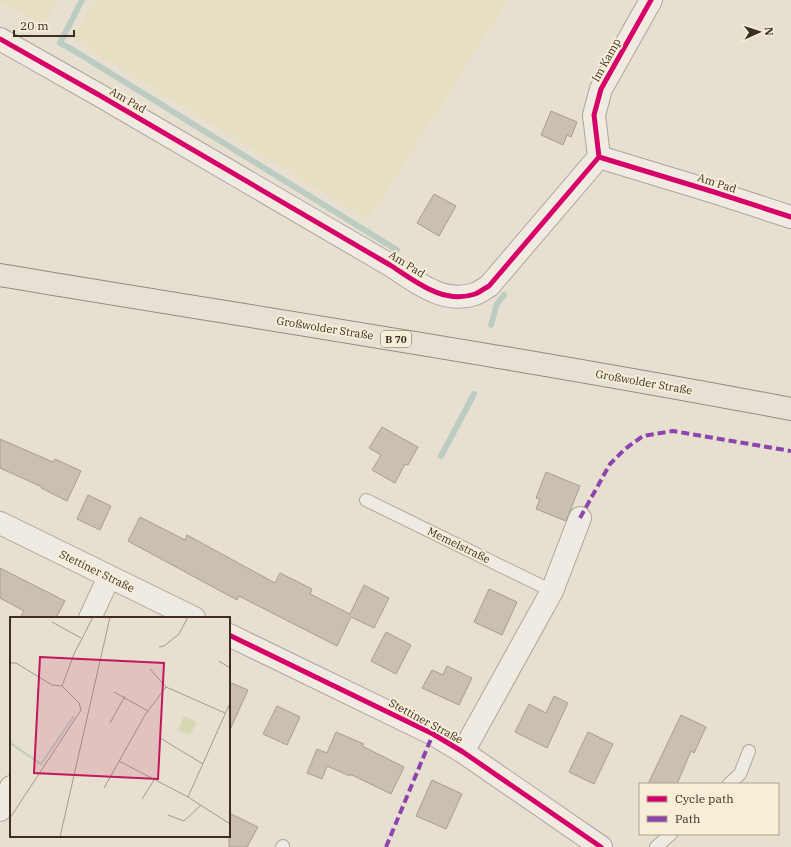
<svg xmlns="http://www.w3.org/2000/svg" width="791" height="847" font-family="'IBM Plex Serif',serif">
<style>
.farmland{fill:#e6dfc2}
.lines{fill:none;stroke-linecap:round;stroke-linejoin:round}
.stream{stroke:#bcccc2;stroke-width:6}
.building{fill:#cbbfb2;stroke:#a89c90}
.service-casing{stroke:#ada599;stroke-width:14}
.minor-casing{stroke:#ada599;stroke-width:24}
.primary-casing{stroke:#928b80;stroke-width:24}
.service{stroke:#efebe3;stroke-width:12}
.minor{stroke:#efebe3;stroke-width:22}
.primary{stroke:#e6e1d4;stroke-width:22}
.quiet{stroke:#8e44ad;stroke-width:4;stroke-dasharray:8 4;stroke-linecap:butt}
.cycleway-casing{stroke:#f7eed8;stroke-width:8}
.cycleway{stroke:#d6006c;stroke-width:5}
.labels{text-anchor:middle;stroke-width:4;stroke-linejoin:round;paint-order:stroke}
.shield{fill:#f7eed8;stroke:#756857;stroke-width:1}
.shield-label{font-size:10px;font-weight:bold;fill:#3d2e20}
.street-label{font-size:11px;fill:#3d2e20;stroke:#f7eed8}
.inset-river{fill:none;stroke:#bcccc2;stroke-width:2}
.inset-road{fill:none;stroke:#a3998a;stroke-width:1}
.view{fill:#c2185b;fill-opacity:0.15;stroke:#c2185b;stroke-width:2}
.inset-edge{fill:none;stroke:#3d2e20;stroke-width:2}
</style>
<rect width="100%" height="100%" fill="#e7e0d1"/>
<path class="farmland" d="M0,0h59l-16,24 -43,-22z
M96,0h412l-140,220 -296,-182z"/>
<g class="lines">
<path class="stream" d="M82,0l-22,43 13,7 324,200
M491,325l6,-21 7,-9
M441,456l33,-62"/>
</g>
<path class="building" d="M551,111l26,11 -6,15 -4,-2 -4,10 -22,-10z
M434,194l22,12 -17,30 -22,-13z
M382,427l36,20 -10,18 -3,-1 -10,19 -23,-13 9,-15 -12,-7z
M0,439l53,23 2,-3 26,12 -14,30 -26,-13 1,-1 -42,-19z
M546,472l34,14 -14,35 -30,-12 4,-10 -4,-1z
M88,495l23,11 -11,24 -23,-11z
M140,517l45,23 2,-5 88,48 5,-10 32,16 -2,5 40,20 14,-29 25,13 -15,30 -23,-11 -14,29 -98,-50 -2,4 -109,-59z
M0,568l65,33 -9,17h-36l4,-7 -24,-13z
M489,589l28,13 -15,33 -28,-13z
M386,632l25,13 -15,29 -25,-13z
M447,666l25,12 -13,27 -37,-17 10,-18 11,5z
M229,682l19,8 -19,42z
M554,696l14,7 -21,45 -32,-16 14,-28 17,9z
M277,706l23,11 -13,28 -24,-11z
M681,715l25,12 -12,26 -3,-2 -14,33h-29z
M336,732l28,12 -2,2 42,21 -13,27 -41,-20v2l-23,-10 -5,13 -15,-6 10,-24 10,4z
M588,732l25,12 -19,40 -25,-12z
M432,780l30,14 -16,35 -30,-13z
M229,813l29,14 -11,20h-18z"/>
<g class="lines">
<defs>
<path id="service" d="M366,500l186,91
M729,784l11,-10 9,-23
M282,847l1,-1
M656,847l15,-13"/>
<path id="minor" d="M0,39l99,56 291,170c25,16 53,40 85,29 5,-2 10,-6 14,-8l110,-129
M599,157l115,35 77,25
M599,157l-5,-42 7,-26 50,-89
M0,523l194,95
M90,618l19,-41
M229,635l204,99 30,18 138,95
M463,752l89,-161 28,-73
M0,810l11,-23"/>
<path id="primary" d="M0,275c264,44 528,84 791,134"/>
</defs>
<use href="#service" class="service-casing"/>
<use href="#minor" class="minor-casing"/>
<use href="#primary" class="primary-casing"/>
<use href="#service" class="service"/>
<use href="#minor" class="minor"/>
<use href="#primary" class="primary"/>
<path class="quiet" d="M580,518l30,-54 15,-15 18,-13 30,-5 118,20
M386,847l47,-113"/>
<defs>
<path id="cycleway" d="M0,39l99,56 291,170c25,16 53,40 85,29 5,-2 10,-6 14,-8l110,-129
M599,157l115,35 77,25
M599,157l-5,-42 7,-26 50,-89
M229,635l204,99 30,18 138,95"/>
</defs>
<use href="#cycleway" class="cycleway-casing"/>
<use href="#cycleway" class="cycleway"/>
</g>
<g class="labels">
<rect class="shield" x="381" y="331" width="30" height="16" rx="3"/>
<g class="shield-label">
<text x="396" y="343">B 70</text>
</g>
<g class="street-label">
<text transform="translate(606 60) rotate(-61)" y="4">Im Kamp</text>
<text transform="translate(128 100) rotate(30)" y="4">Am Pad</text>
<text transform="translate(717 183) rotate(18)" y="4">Am Pad</text>
<text transform="translate(407 264) rotate(32)" y="4">Am Pad</text>
<text transform="translate(325 328) rotate(9)" y="4">Großwolder Straße</text>
<text transform="translate(644 382) rotate(10)" y="4">Großwolder Straße</text>
<text transform="translate(459 545) rotate(26)" y="4">Memelstraße</text>
<text transform="translate(97 571) rotate(26)" y="4">Stettiner Straße</text>
<text transform="translate(426 721) rotate(28)" y="4">Stettiner Straße</text>
</g>
</g>
<g transform="translate(10 617)">
<rect width="220" height="220" fill="#e7e0d1"/>
<path d="M174,99l13,6 -7,13 -12,-5z" fill="#d6d7b3"/>
<path class="inset-river" d="M0,126l31,21 33,-48"/>
<path class="inset-road" d="M42,5l29,16M149,30l5,-1 15,-12 9,-17M209,44l11,7M0,46h6l36,22 10,1M140,52l16,18 59,26M52,69l12,-32 19,-37M104,75l34,19M100,106l15,-27M150,121l43,26M109,144l69,36 42,27M94,171l41,-73 21,-28M178,180l42,-94M132,182l12,-19M158,198l16,6 17,-16M0,201l71,-108 -2,-7 -17,-17M50,220l50,-220"/>
<path class="view" d="M30,40l124,6 -6,116 -124,-6z"/>
<rect width="220" height="220" class="inset-edge"/>
</g>
<rect x="639" y="783" width="140" height="52" fill="#f7eed8" stroke="#ada18e"/>
<rect x="647" y="796" width="20" height="6" fill="#d6006c" stroke="#ada18e"/>
<text x="675" y="803" font-size="12" fill="#3d2e20">Cycle path</text>
<rect x="647" y="816" width="20" height="6" fill="#8e44ad" stroke="#ada18e"/>
<text x="675" y="823" font-size="12" fill="#3d2e20">Path</text>
<g transform="translate(759 32) rotate(87)" stroke="#f7eed8" stroke-width="3" paint-order="stroke">
<path d="M0-3L7 15L0 10L-7 15Z" fill="#3d2e20"/>
<text y="-6" font-size="11" font-weight="bold" text-anchor="middle" fill="#3d2e20">N</text>
</g>
<path d="M14 30v6h60v-6" fill="none" stroke="#3d2e20" stroke-width="2"/>
<text x="20" y="30" font-size="12" fill="#3d2e20" stroke="#f7eed8" stroke-width="3" paint-order="stroke">20 m</text>
</svg>
